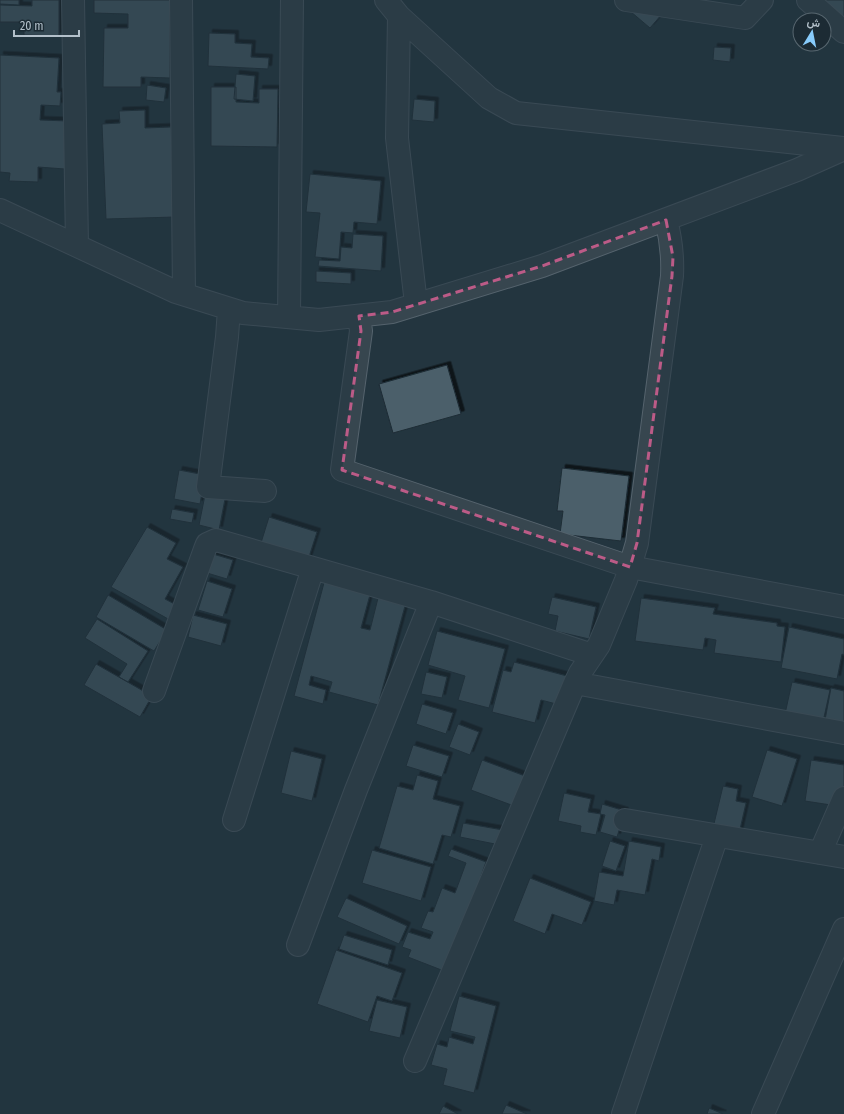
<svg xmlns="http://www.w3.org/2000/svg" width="844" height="1114" font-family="'Fira Sans Condensed',Vazirmatn,sans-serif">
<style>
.building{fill:#4c5f6a;stroke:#1e2d36;filter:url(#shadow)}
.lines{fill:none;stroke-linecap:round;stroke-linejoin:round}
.minor-casing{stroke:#55636d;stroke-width:24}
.minor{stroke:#37464f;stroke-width:22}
.marked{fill:none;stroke:#bc5b87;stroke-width:3;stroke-dasharray:8 5;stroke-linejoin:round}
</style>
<defs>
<filter id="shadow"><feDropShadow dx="3.5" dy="-3.5" stdDeviation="0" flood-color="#0009"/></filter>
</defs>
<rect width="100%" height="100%" fill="#23353f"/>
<path class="building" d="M0,0h19v5l-19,-1z
M32,0h27v36l-35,-1v-13h-24v-17l32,1z
M94,0h76v78l-29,-1v10h-38l1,-59h24v-14l-34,-1z
M617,0h57l-24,28z
M820,0h24v24z
M209,33l26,1v9l17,1 -1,13 18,1 -1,11 -60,-3z
M714,47l17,1 -1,14 -17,-2z
M0,55l59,3 -2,34h4l-1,14 -19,-1 -1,15 28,1 -3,48 -27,-2v15l-29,-1 1,-8 -10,-1z
M236,74l19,2 -2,25 -19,-2z
M147,85l19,3 -2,14 -18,-2z
M211,87h25v15l23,1v-14h19l-1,58 -66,-1z
M414,99l21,2 -1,21 -22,-2z
M145,110v18l26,-1 4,90 -69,2 -4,-95 18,-1 -1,-12z
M310,174l71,7 -4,43 -23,-2 -1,11 -12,-1 -2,27 -24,-2 5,-44 -14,-1z
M353,234l30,2 -2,35 -63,-5 1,-6 21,1 1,-14 11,1z
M316,271l35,2v11l-35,-2z
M447,365l14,49 -68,19 -14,-49z
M562,468l67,8 -8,65 -61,-7 3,-23h-6z
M179,470l26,5 -5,29 -26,-5z
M205,495l20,4 -6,31 -20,-5z
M172,509l22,4 -2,10 -22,-4z
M269,517l48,15 -9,28 -48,-14z
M147,527l29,16 -9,16 16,8 -18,32 13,7 -8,14 -59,-33z
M213,554l20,6 -6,19 -20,-6z
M325,579l46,12 -10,37 9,2 8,-32 27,8 -27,99 -49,-13 3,-10 -21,-6 -2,9 17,5 -3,14 -29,-8z
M207,581l25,8 -9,28 -25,-7z
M108,595l59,35 -13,21 -58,-34z
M552,597l44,10 -7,32 -34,-8 3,-15 -10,-2z
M641,598l74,10 -2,6 64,9v3l8,1 -4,35 -67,-9 2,-13 -11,-2 -2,12 -68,-9z
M193,615l34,9 -6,22 -33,-9z
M97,619l51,32 -20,31 -9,-5 8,-13 -42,-26z
M789,627l55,12v16l-2,-1 -5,25 -56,-11z
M437,631l68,18 -16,59 -31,-8 7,-24 -37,-11z
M514,662l53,14 -7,29 -19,-5 -6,23 -43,-11 11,-42 8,2z
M96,664l56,32 -12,21 -56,-32z
M426,672l21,5 -5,21 -21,-4z
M792,682l38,8 -9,41 -38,-8z
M831,688l13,3v49l-22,-4z
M422,704l31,9 -7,21 -30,-10z
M458,724l21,8 -9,23 -21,-8z
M413,745l36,11 -7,21 -36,-11z
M767,750l30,9 -15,47 -30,-9z
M291,751l31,8 -10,42 -31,-8z
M482,760l43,16 -11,30 -43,-16z
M811,760l33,5v42l-39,-6z
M417,775l21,6 -5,18 27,7 -9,31 -9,-2 -9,29 -54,-16 18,-62 16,4z
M723,786l15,3 -2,12 10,2 -8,35 -26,-6z
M564,793l27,6 -3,13 13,2 -5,21 -16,-3 1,-6 -23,-5z
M602,804l23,7 -8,26 -17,-5 5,-17 -5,-1z
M463,823l40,7 -3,15 -40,-8z
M610,841l15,5 -9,25 -14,-5z
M629,841l32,6 -2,14 -7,-2 -7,36 -28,-5 -3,15 -20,-4 5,-29 24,4z
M451,849l35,13 -5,14h1l-38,95 -36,-14 3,-7 -9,-3 6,-15 22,7 3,-7 -12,-4 7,-17 5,1 9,-24 13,5 11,-30 -18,-7z
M372,850l59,17 -10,34 -59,-18z
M530,878l61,24 -9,23 -30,-11 -7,20 -32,-13z
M346,898l61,28 -8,18 -62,-27z
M344,935l48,15 -4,15 -49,-16z
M336,950l66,23 -10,28 -15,-5 -9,26 -51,-18z
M459,996l37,10 -22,87 -31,-8 4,-16 -16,-4 6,-21 10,3 2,-10 24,7 2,-7 -25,-6z
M377,1000l30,7 -7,31 -31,-7z
M506,1105l21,9h-25z
M443,1106l15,8h-19z
M709,1108l14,6h-16z"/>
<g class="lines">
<defs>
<path id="minor" d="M73,0l4,245
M181,0l3,294
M386,0l13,16 -2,122 19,166
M626,0l119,18 17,-18
M808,0l36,32
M399,16l90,82 27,15 328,35
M0,210l176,82 67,21 76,7 73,-8 150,-46 255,-96 47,-21
M229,309l-2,28 -19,150 57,4
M359,316l2,15 -19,139 288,97 214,40
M289,317l3,-317
M575,683l269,50
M154,691l51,-142 2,-5 9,-4 215,62 161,53
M234,820l79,-252
M625,820l219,37
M820,853l24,-55
M298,945l58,-155 75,-188
M415,1061l160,-378 5,-10 19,-28 27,-65 11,-37 35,-267c1,-20 -1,-37 -6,-56
M623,1114l94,-278
M763,1114l81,-185"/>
</defs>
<use href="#minor" class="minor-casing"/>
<use href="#minor" class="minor"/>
</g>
<path d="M0 0H844V1114H0ZM666,220l7,37 -1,19 -35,267 -7,24 -288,-97 19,-139 -2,-15 33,-4 150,-46z" fill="#23353f" fill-opacity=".55" fill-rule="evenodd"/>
<path class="marked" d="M666,220l7,37 -1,19 -35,267 -7,24 -288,-97 19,-139 -2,-15 33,-4 150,-46z"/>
<g transform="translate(812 32) rotate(10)"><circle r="19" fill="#1c2b34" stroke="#586770"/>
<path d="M0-3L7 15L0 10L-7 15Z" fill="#87cbfb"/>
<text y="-6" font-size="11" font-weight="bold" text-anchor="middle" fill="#b3c0ca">ش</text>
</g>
<path d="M14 30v6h65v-6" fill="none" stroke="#b3c0ca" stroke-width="2"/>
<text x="20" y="30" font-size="12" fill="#b3c0ca" stroke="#1c2b34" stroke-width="3" paint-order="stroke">20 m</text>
</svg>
